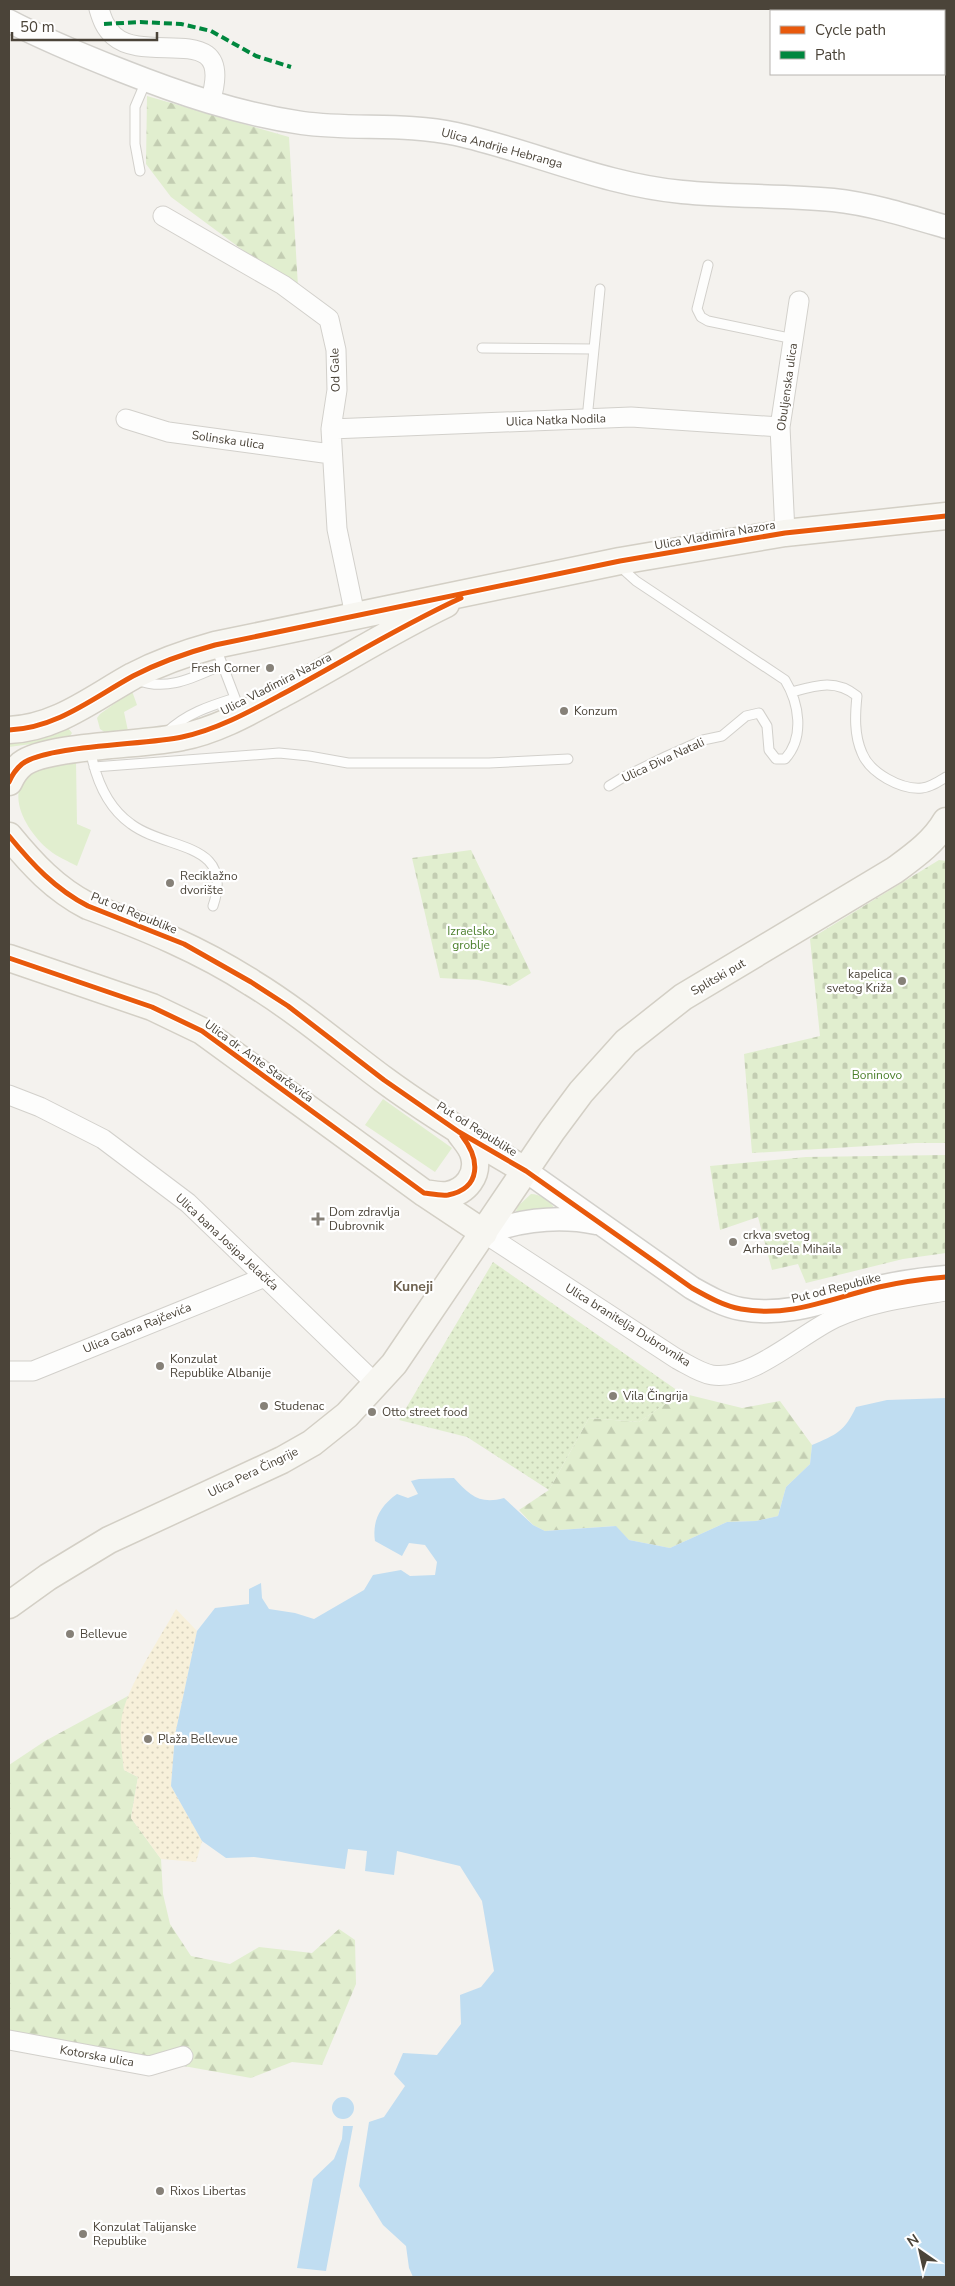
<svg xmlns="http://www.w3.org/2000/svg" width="955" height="2286" font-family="'Nunito Sans',sans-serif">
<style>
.grass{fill:#e1eecf}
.forest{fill:url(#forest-firs)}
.sand{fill:url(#sand-dots)}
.cemetery{fill:url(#cemetery-stones)}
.park{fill:url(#park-dots)}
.water{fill:#c0ddf1}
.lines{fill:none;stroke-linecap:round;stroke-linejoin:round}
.service-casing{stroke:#d2d0cb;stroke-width:11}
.minor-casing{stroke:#d2d0cb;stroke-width:21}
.tertiary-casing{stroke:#d2d0cb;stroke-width:25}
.secondary-casing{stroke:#d3cfc5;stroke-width:29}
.service{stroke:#fdfdfc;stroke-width:9}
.minor{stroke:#fdfdfc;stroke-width:19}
.tertiary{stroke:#fdfdfc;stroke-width:22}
.secondary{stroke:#f7f6f1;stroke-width:26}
.quiet{stroke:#00873e;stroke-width:4;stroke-dasharray:8 4;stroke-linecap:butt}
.cycleway-casing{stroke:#fff;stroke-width:8}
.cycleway{stroke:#e8590c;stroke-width:5}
.poi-dot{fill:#868178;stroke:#fff;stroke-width:2}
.labels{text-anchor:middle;stroke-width:4.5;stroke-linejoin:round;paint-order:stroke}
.street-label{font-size:12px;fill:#4b4439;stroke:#fff}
.poi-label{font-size:12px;fill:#4b4439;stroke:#fff;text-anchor:start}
.park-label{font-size:12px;fill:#4a7f2a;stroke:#fff}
.neighbourhood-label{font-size:14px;font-weight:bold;fill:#6e6250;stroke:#fff}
</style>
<defs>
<pattern id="forest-firs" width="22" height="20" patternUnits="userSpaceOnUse" patternTransform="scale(1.25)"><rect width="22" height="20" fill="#e1eecf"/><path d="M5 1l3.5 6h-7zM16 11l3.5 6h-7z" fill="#c3cdb2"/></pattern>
<pattern id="sand-dots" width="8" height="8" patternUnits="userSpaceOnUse" patternTransform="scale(1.25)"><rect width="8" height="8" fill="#f7f0da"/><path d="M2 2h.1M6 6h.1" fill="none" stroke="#d5cfbc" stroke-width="1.8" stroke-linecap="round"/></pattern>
<pattern id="cemetery-stones" width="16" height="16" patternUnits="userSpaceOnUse" patternTransform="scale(1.25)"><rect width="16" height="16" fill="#e1eecf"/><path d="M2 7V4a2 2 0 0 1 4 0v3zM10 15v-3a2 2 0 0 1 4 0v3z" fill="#c3cdb2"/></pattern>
<pattern id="park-dots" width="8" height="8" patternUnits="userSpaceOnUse" patternTransform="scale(1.25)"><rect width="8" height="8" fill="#e1eecf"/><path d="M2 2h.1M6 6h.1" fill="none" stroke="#c3cdb2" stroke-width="1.8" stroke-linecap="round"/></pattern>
</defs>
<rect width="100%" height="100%" fill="#f4f2ee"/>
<path class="grass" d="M132,691l5,14 -13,7 4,19 -22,2 -6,-4 -3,-11 3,-4z
M68,728l4,5 -4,6 -59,8v-10z
M76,761l1,63 14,6 -14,36c-9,-5 -20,-9 -28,-16 -22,-18 -48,-60 -15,-80 11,-7 30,-7 42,-9z
M383,1099l69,49 -17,24 -70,-47z
M531,1194c9,0 21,7 24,16l-41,6 4,-10z"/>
<path class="forest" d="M147,96l142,41 9,149 -54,-35 -73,-54 -25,-33z
M681,1393l61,15 38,-7 32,44 -2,19 -24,23 -8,29 -22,5 -29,1 -57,26 -41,-8 -14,-14 -70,5 -12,-6 -14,-15 30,-20 40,-72 50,4z
M128,1696c-7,26 -7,48 -4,74l14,7 -7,41 30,41 2,35 7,30 21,32 39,8 29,-17 53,6 27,-24 16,11 1,44 -34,81 -30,-3 -41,16 -242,-43v-270l36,-24z"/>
<path class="sand" d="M176,1609l21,22 -22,104 -4,51 31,55 -6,21 -35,-3 -30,-41 7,-41 -14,-7c-2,-17 -5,-36 -2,-54 6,-31 38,-78 54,-107z"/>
<path class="cemetery" d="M471,850l60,123 -21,13 -32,-6 -38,-2 -28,-120z
M939,860l7,1v282h-30l-164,10 -8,-99 76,-18 -10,-97z
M946,1155v98l-43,6 -97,24 -8,-19 -26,6 -14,-53 -38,13 -10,-64 96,-9z"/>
<path class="park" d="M493,1262l188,131 -42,29 -50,-4 -40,72 -82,-53 -68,-17z"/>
<path class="water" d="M946,1398v879h-533l-4,-9 -3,-22 -23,-21 -24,-39 10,-64 15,-5 21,-31 -11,-12 9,-21 34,2 24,-31 -1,-29 21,-8 13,-16 -12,-70 -22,-35 -63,-15 -3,24 -29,-4 2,-20 -19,-2 -3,20 -91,-12 -28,1 -24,-17 -31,-55 4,-51 22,-104 18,-23 34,-4v-15l12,-6 1,15 7,11 26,4 19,6 50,-29 9,-15 28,-5 9,6 25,-1 2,-13 -12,-17 -16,-2 -7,13 -27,-15c-3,-20 5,-35 22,-47l11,4 10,-4 -7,-13 8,-2 35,-1c15,17 26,27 50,20l29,27 12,6 71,-5 13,14 41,8 57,-26 29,-1 22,-5 8,-29 24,-23 2,-19c24,-10 33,-14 44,-38l31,-7z
M332 2108a11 11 0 1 1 22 0a11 11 0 1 1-22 0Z
M343,2126h10l-27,145 -29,-3 16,-89 21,-20 8,-20z"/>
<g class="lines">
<defs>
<path id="service" d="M867,9l6,2
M944,43l2,1
M140,171l-5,-27v-37l11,-26
M708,265l-11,44 4,8 7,4 86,18
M482,348l112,1
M587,419l13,-130
M216,648l21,55
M137,680c31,12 57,-3 85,-15
M792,692c25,-7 44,-13 65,4 -2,19 -3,39 5,57 8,20 39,37 60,35 9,-1 16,-6 24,-11
M167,732c20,-19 43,-26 68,-34
M90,748c5,29 17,59 41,76 36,27 104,17 82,82
M94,767l185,-14 30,3 39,7h141l79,-4
M609,786l13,-8 45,-22 36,-16 19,-4 24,-20 13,-3 8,13 2,24 7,9h9c20,-22 14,-56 0,-79l-149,-99 -10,-9 -5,-9"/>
<path id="minor" d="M99,9c3,10 6,19 15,27 34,30 123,-19 96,66
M163,216l120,69 46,34 7,31 1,40 -6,39 6,100 18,86
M126,419l42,13 163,22
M331,429l300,-12 149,10
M785,533l-5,-106 19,-126
M9,1095l31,12 63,32 85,64 188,181
M484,1233l193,126c10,5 23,14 35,16 40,6 87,-40 123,-57 35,-16 74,-21 111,-27
M9,1371h24l232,-94
M9,2040l140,26 34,-10"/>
<path id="tertiary" d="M9,21c36,19 73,34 111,49 58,23 119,44 182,53 51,7 103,0 154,11 76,17 149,51 226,58 50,5 101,3 151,8 38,4 76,16 113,27
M526,1171l166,117c16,9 32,18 49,21 49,9 91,-11 138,-22 22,-5 44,-8 67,-10
M484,1233c37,-13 73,-18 112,-10"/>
<path id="secondary" d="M9,730c48,-2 84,-32 124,-54 27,-14 53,-23 82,-31l405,-84 165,-28 161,-17
M9,782c3,-7 7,-13 13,-18 25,-19 124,-19 160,-27 37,-7 72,-28 104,-45 54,-29 106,-62 160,-88
M9,836c23,28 46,53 79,70 57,21 113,44 164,77 46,28 88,64 131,96 46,34 94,63 143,92
M9,958l143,49 50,24 222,162 60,40
M424,1193c7,1 16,3 23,2 19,-3 32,-20 27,-39 -2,-9 -9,-16 -14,-23
M9,1605l39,-28 61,-37 173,-80 30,-17 35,-28 47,-51 158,-233 29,-39 45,-50 57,-45 212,-127c19,-14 39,-28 51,-49"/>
</defs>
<use href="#service" class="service-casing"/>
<use href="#minor" class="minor-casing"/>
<use href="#tertiary" class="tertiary-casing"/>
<use href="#secondary" class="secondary-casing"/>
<use href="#service" class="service"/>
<use href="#minor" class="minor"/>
<use href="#tertiary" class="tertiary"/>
<use href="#secondary" class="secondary"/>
<path class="quiet" d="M104,24l36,-2 41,2 30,7 45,25 35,11"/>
<defs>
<path id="cycleway" d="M9,730c48,-2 84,-32 124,-54 27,-14 53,-23 82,-31l405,-84 165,-28 161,-17
M9,782c3,-7 7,-13 13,-18 25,-19 124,-19 160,-27 38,-8 74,-29 108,-47 57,-31 112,-65 171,-92
M9,836c23,28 46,53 79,70l96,38 67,38 37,24 96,74 75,52 67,39 166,117c16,9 32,18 49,21 49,9 91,-11 138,-22 22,-5 44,-8 67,-10
M9,958l143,49 50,24 222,162c8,1 17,3 24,2 34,-7 32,-36 14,-59"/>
</defs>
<use href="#cycleway" class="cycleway-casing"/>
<use href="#cycleway" class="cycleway"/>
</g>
<g class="poi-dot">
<circle cx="270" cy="668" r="5"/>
<circle cx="564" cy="711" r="5"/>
<circle cx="170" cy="883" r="5"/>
<circle cx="902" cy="981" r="5"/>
<path d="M315.5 1211.5h5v5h5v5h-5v5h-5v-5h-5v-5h5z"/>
<circle cx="733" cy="1242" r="5"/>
<circle cx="160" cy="1366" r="5"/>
<circle cx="613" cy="1396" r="5"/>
<circle cx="264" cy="1406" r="5"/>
<circle cx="372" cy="1412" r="5"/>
<circle cx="70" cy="1634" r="5"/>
<circle cx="148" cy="1739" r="5"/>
<circle cx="160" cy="2191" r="5"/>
<circle cx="83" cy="2234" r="5"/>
</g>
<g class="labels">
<g class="street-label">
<text transform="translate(502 148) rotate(15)" y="4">Ulica Andrije Hebranga</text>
<text transform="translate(335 370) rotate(-92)" y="4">Od Gale</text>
<text transform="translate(787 387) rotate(-82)" y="4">Obuljenska ulica</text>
<text transform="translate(556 420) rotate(-2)" y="4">Ulica Natka Nodila</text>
<text transform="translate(228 440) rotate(8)" y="4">Solinska ulica</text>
<text transform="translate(715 535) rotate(-10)" y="4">Ulica Vladimira Nazora</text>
<text transform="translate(276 684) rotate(-27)" y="4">Ulica Vladimira Nazora</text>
<text transform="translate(663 760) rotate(-25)" y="4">Ulica Điva Natali</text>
<text transform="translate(134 913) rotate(22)" y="4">Put od Republike</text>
<text transform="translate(718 977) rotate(-30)" y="4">Splitski put</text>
<text transform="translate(259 1061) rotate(36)" y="4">Ulica dr. Ante Starčevića</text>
<text transform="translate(477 1129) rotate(32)" y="4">Put od Republike</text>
<text transform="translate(227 1242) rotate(43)" y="4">Ulica bana Josipa Jelačića</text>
<text transform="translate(836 1288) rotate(-14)" y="4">Put od Republike</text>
<text transform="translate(628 1325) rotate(32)" y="4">Ulica branitelja Dubrovnika</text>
<text transform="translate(137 1328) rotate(-22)" y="4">Ulica Gabra Rajčevića</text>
<text transform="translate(253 1472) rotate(-26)" y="4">Ulica Pera Čingrije</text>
<text transform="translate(97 2056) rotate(10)" y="4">Kotorska ulica</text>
</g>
<g class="poi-label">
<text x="260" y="672" text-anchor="end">Fresh Corner</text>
<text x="574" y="715">Konzum</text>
<text x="180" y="880">Reciklažno<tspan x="180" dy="14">dvorište</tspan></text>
<text x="892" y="978" text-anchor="end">kapelica<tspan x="892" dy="14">svetog Križa</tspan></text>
<text x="329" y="1216">Dom zdravlja<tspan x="329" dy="14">Dubrovnik</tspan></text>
<text x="743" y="1239">crkva svetog<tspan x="743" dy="14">Arhangela Mihaila</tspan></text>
<text x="170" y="1363">Konzulat<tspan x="170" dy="14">Republike Albanije</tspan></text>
<text x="623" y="1400">Vila Čingrija</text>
<text x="274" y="1410">Studenac</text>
<text x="382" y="1416">Otto street food</text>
<text x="80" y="1638">Bellevue</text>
<text x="158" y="1743">Plaža Bellevue</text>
<text x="170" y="2195">Rixos Libertas</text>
<text x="93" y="2231">Konzulat Talijanske<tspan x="93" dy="14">Republike</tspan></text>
</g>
<g class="park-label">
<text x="471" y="935">Izraelsko<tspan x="471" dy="14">groblje</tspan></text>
<text x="877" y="1079">Boninovo</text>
</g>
<g class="neighbourhood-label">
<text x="413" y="1291">Kuneji</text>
</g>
</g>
<rect width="955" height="2286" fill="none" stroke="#4b4439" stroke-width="20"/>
<rect x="770" y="10" width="175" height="65" fill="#ffffff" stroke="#b7b4b0"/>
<rect x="780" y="26" width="25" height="8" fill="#e8590c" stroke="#b7b4b0"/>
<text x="815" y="35" font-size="15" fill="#4b4439">Cycle path</text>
<rect x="780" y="51" width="25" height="8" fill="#00873e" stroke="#b7b4b0"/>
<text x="815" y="60" font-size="15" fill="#4b4439">Path</text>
<g transform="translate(920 2251) rotate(326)" stroke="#ffffff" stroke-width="4" paint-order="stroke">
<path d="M0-4L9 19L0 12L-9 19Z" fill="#4b4439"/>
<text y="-8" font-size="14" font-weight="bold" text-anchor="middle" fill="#4b4439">N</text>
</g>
<path d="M12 32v8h145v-8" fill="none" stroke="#4b4439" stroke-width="2.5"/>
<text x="20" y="32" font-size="15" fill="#4b4439" stroke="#ffffff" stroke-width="4" paint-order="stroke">50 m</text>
</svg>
